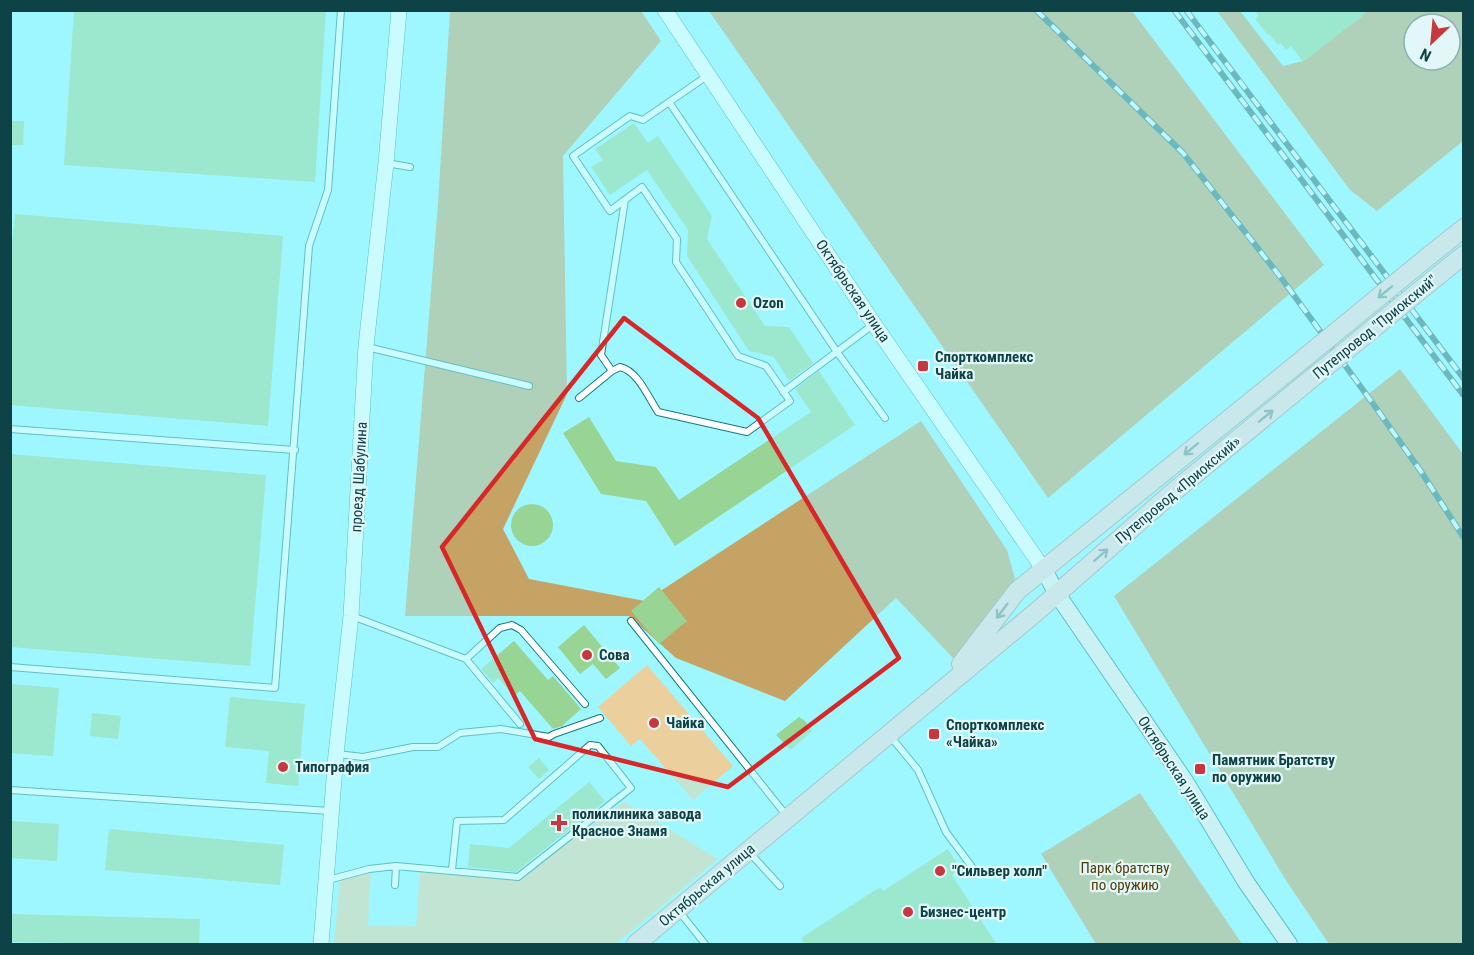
<svg xmlns="http://www.w3.org/2000/svg" width="1474" height="955" font-family="'Roboto Condensed',sans-serif">
<style>
.green{fill:#ebcf9c}
.forest{fill:#c4a364;fill-rule:evenodd}
.building{fill:#98d494}
.lines{fill:none;stroke-linecap:round;stroke-linejoin:round}
.service-casing{stroke:#147a82;stroke-width:8}
.tertiary-casing{stroke:#147a82;stroke-width:16}
.secondary-casing{stroke:#147a82;stroke-width:18}
.primary-casing{stroke:#a8918f;stroke-width:20}
.service{stroke:#fff;stroke-width:6}
.tertiary{stroke:#fff;stroke-width:15}
.secondary{stroke:#feebe9;stroke-width:16}
.primary{stroke:#fdd6d3;stroke-width:18}
.rail-casing{stroke:#2e6c71;stroke-width:6}
.rail{stroke:#e3f7f9;stroke-width:4;stroke-dasharray:11;stroke-linecap:butt}
.primary-bridge-casing{stroke:#a8918f;stroke-width:20;stroke-linecap:butt}
.primary-bridge{stroke:#fdd6d3;stroke-width:18}
.oneway{stroke:#798586}
.marked{fill:none;stroke:#d62828;stroke-width:4.5;stroke-linejoin:round}
.poi-dot{fill:#c7373e;stroke:#e3f7f9;stroke-width:2}
.labels{text-anchor:middle;stroke-width:4.5;stroke-linejoin:round;paint-order:stroke}
.street-label{font-size:15px;fill:#0d4347;stroke:#e3f7f9}
.poi-label{font-size:15px;font-weight:bold;fill:#0d4347;stroke:#e3f7f9;text-anchor:start}
.park-label{font-size:15px;fill:#513b05;stroke:#e3f7f9}
</style>
<rect width="100%" height="100%" fill="#9ef7ff"/>
<path class="green" d="M647,665l86,101 -40,34 -53,-61 -9,7 -33,-39z
M624,802l94,57 -102,85h-282l6,-67 31,-6 -3,54 48,1 4,-54 96,8z"/>
<path class="forest" d="M450,11h191l20,30 -98,115 4,238 -64,135 26,50 116,22 276,-180 86,129 8,29 -15,22 -46,58 -58,-61 -111,103 -109,-43 -47,-42h-224l33,-413z
M709,11h423l192,254 -276,233z
M1217,11h23l43,55 20,-5 59,-45 -3,-5h104v130l-86,70 -27,-21zM1414,24h36v36h-36z
M1400,369l63,85v490h-134l-42,-62 -173,-286z
M1140,793l102,151h-146l-55,-90z"/>
<path class="building" d="M74,10h252l-11,172 -251,-17z
M1254,10h115l-66,52 -12,-16 -5,4 -5,-7 -3,2 -9,-11 -1,1 -13,-16 4,-3z
M10,121h14l-1,24h-13z
M634,123l14,20 10,-7 54,80 -5,23 58,87 24,1 24,36 -24,18 -15,-24 -25,-6 -62,-95 1,-26 -41,-60 -37,25 -19,-28 12,-7 -8,-11z
M15,214l268,22 -15,190 -258,-21v-140z
M819,371l36,54 -180,121 -29,-45 -45,-7 -38,-61 26,-16 27,44 40,6 23,33 132,-88 -16,-23z
M10,454l256,21 -16,191 -240,-19z
M511 525a21 21 0 1 1 42 0a21 21 0 1 1-42 0Z
M659,587l28,34 -28,23 -28,-33z
M584,625l36,43 -14,11 -13,-15 -13,10 -22,-27z
M514,641l34,39 5,-4 28,33 -19,17 -9,3 -33,-38 -6,5 -16,-18 -5,5 -12,-14z
M10,684l49,4 -6,68 -43,-3z
M230,697l75,7 -7,82 -32,-3 3,-32 -44,-4z
M92,713l29,3 -3,23 -28,-3z
M799,717l6,4 7,10 -21,19 -15,-15z
M539,758l10,12 -10,9 -11,-12z
M589,782l16,19 -89,71 -48,-5 2,-23 39,4z
M10,821l49,3 -2,37 -47,-3z
M109,829l175,16 -4,40 -175,-15z
M948,849l13,20 -9,6 45,70h-192l-4,-7 79,-51 3,4z
M10,914l190,5 -1,26 -189,-3z"/>
<g class="lines">
<defs>
<path id="service" d="M669,102l168,250 48,66
M386,163l24,4
M625,200l-24,155 11,16 8,-4c18,4 28,30 38,45l89,20 43,-31 -24,-35 -28,-10 -62,-94 1,-23 -35,-52 -32,24 -37,-55 57,-40 13,4 64,-44
M367,347l162,39
M783,392l91,-68
M579,398l33,-27
M10,429l285,21
M352,616l114,43 34,-31 12,-3 9,5 64,74
M631,621l155,194
M466,659l54,65
M10,667l265,21 34,-442 19,-56 13,-180
M891,737l27,33 28,62 26,35
M337,754l26,3 50,-10h25l22,-14 41,-4 48,8 5,-3 46,-16
M10,790l320,21
M749,852l31,34
M328,880l41,-11 27,-3 122,11 113,-89 -33,-42 -8,-1 -86,75 -47,1 -5,49
M395,885l1,-19
M678,910l27,34"/>
<path id="tertiary" d="M665,10l209,314 170,246
M321,944l15,-190 15,-138 15,-270 20,-183 13,-153"/>
<path id="secondary" d="M1044,570l13,24 128,187 61,101 43,62"/>
<path id="primary" d="M1430,255l34,-27
M1450,266l14,-11
M961,664l56,-73 269,-218
M636,944l399,-331 137,-120 128,-105"/>
</defs>
<use href="#service" class="service-casing"/>
<use href="#tertiary" class="tertiary-casing"/>
<use href="#secondary" class="secondary-casing"/>
<use href="#primary" class="primary-casing"/>
<use href="#service" class="service"/>
<use href="#tertiary" class="tertiary"/>
<use href="#secondary" class="secondary"/>
<use href="#primary" class="primary"/>
<defs>
<path id="rail" d="M1036,10l147,143 99,126 92,126 46,65 44,68
M1174,10l290,386
M1186,10l278,369"/>
</defs>
<use href="#rail" class="rail-casing"/>
<use href="#rail" class="rail"/>
<defs>
<path id="primary-bridge" d="M1286,373l144,-118
M1300,388l150,-122"/>
</defs>
<use href="#primary-bridge" class="primary-bridge-casing"/>
<use href="#primary-bridge" class="primary-bridge"/>
</g>
<defs><path id="oneway-shaft" d="M-6 0H5M1.5-3L5.5 0L1.5 3" fill="none" stroke-width="1.6" stroke-linecap="round" stroke-linejoin="round" transform="scale(1.5)"/></defs>
<g class="oneway">
<use href="#oneway-shaft" transform="translate(1385 292) rotate(141)"/>
<use href="#oneway-shaft" transform="translate(1266 416) rotate(-39)"/>
<use href="#oneway-shaft" transform="translate(1191 449) rotate(141)"/>
<use href="#oneway-shaft" transform="translate(1101 555) rotate(-41)"/>
<use href="#oneway-shaft" transform="translate(1002 611) rotate(127)"/>
</g>
<path d="M0 0H1474V955H0ZM624,318l134,100 141,240 -171,129 -193,-48 -93,-192z" fill="#9ef7ff" fill-opacity=".55" fill-rule="evenodd"/>
<path class="marked" d="M624,318l134,100 141,240 -171,129 -193,-48 -93,-192z"/>
<g class="poi-dot">
<circle cx="741" cy="303" r="6"/>
<rect x="917" y="360" width="12" height="12" rx="3"/>
<circle cx="587" cy="655" r="6"/>
<circle cx="654" cy="723" r="6"/>
<rect x="928" y="728" width="12" height="12" rx="3"/>
<circle cx="283" cy="767" r="6"/>
<rect x="1194" y="763" width="12" height="12" rx="3"/>
<path d="M556 814h6v6h6v6h-6v6h-6v-6h-6v-6h6z"/>
<circle cx="940" cy="871" r="6"/>
<circle cx="908" cy="912" r="6"/>
</g>
<g class="labels">
<g class="street-label">
<text transform="translate(853 291) rotate(56)" y="5">Октябрьская улица</text>
<text transform="translate(1375 327) rotate(-39)" y="5">Путепровод "Приокский"</text>
<text transform="translate(359 477) rotate(-87)" y="5">проезд Шабулина</text>
<text transform="translate(1178 490) rotate(-40)" y="5">Путепровод «Приокский»</text>
<text transform="translate(1174 768) rotate(57)" y="5">Октябрьская улица</text>
<text transform="translate(707 885) rotate(-40)" y="5">Октябрьская улица</text>
</g>
<g class="poi-label">
<text x="753" y="308">Ozon</text>
<text x="935" y="362">Спорткомплекс<tspan x="935" dy="17">Чайка</tspan></text>
<text x="599" y="660">Сова</text>
<text x="666" y="728">Чайка</text>
<text x="946" y="730">Спорткомплекс<tspan x="946" dy="17">«Чайка»</tspan></text>
<text x="1212" y="765">Памятник Братству<tspan x="1212" dy="17">по оружию</tspan></text>
<text x="295" y="772">Типография</text>
<text x="572" y="819">поликлиника завода<tspan x="572" dy="17">Красное Знамя</tspan></text>
<text x="952" y="876">"Сильвер холл"</text>
<text x="920" y="917">Бизнес-центр</text>
</g>
<g class="park-label">
<text x="1125" y="873">Парк братству<tspan x="1125" dy="17">по оружию</tspan></text>
</g>
</g>
<rect width="1474" height="955" fill="none" stroke="#0d4347" stroke-width="24"/>
<g transform="translate(1432 42) rotate(206)"><circle r="28" fill="#e3f7f9" stroke="#8dafb2" stroke-width="1.5"/>
<path d="M0-4.5L10 22L0 15L-10 22Z" fill="#c7373e"/>
<text y="-9" font-size="16" font-weight="bold" text-anchor="middle" fill="#0d4347">N</text>
</g>
</svg>
